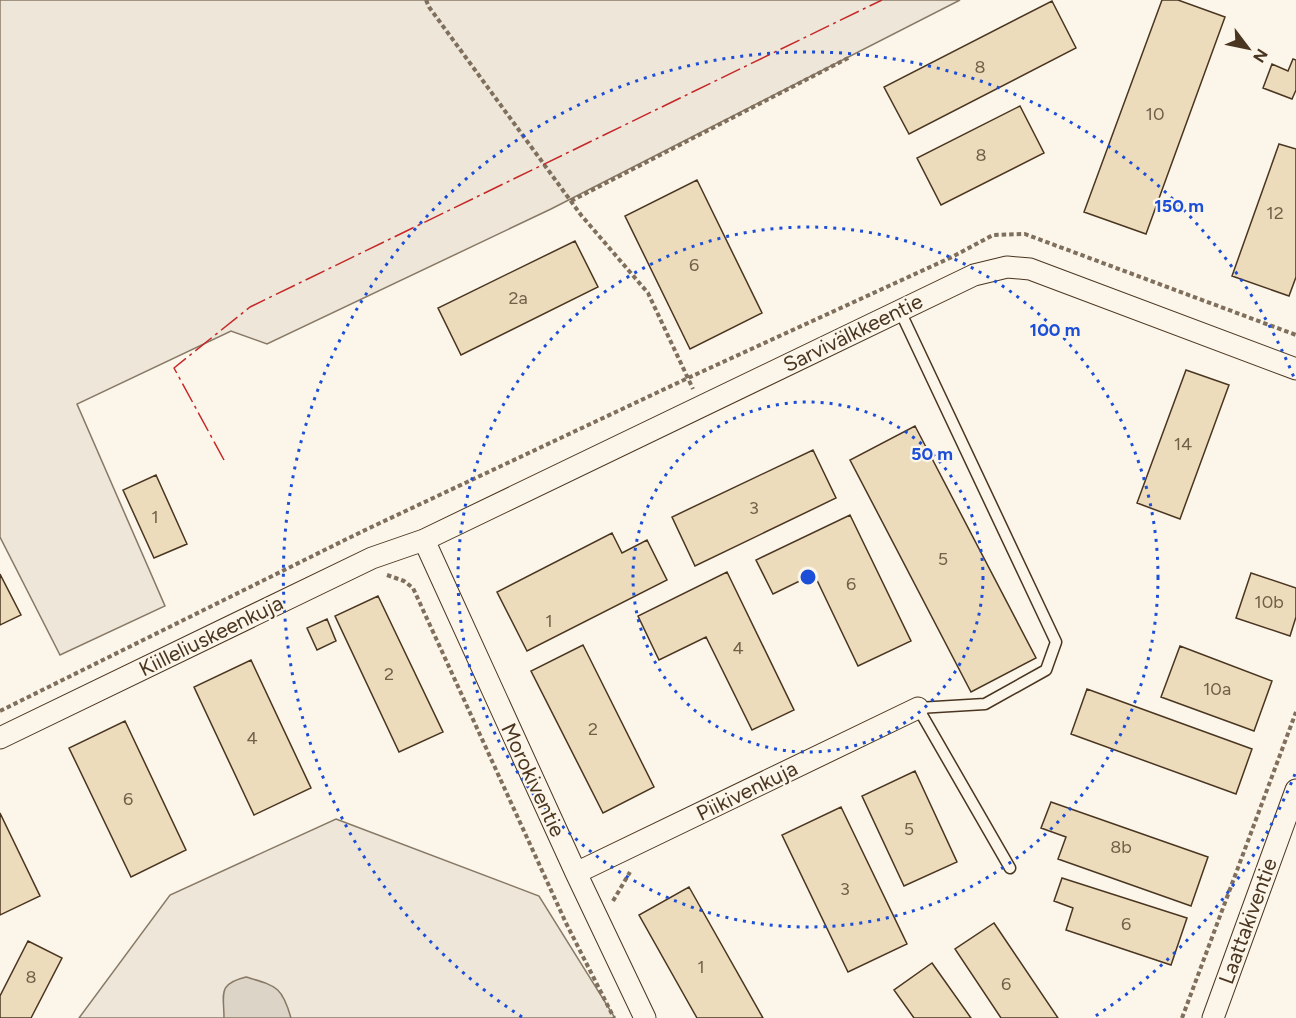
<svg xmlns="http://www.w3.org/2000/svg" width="1296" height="1018" font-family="Figtree,sans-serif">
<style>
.green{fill:#ede6d9;stroke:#887966;stroke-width:1.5}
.water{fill:#dcd4c6;stroke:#887966;stroke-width:1.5}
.building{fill:#ecdcbc;stroke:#4a3520;stroke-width:1.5}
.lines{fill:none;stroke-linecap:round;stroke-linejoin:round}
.lane-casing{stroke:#4a3520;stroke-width:13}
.street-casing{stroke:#4a3520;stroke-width:23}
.path{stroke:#7f6f5c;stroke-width:4;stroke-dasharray:4.5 3;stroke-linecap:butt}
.lane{stroke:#fbf6e9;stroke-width:10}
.street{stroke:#fbf6e9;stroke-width:21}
.power{stroke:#c62828;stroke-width:1.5;stroke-dasharray:21 4.5 3 4.5;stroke-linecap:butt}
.ring{fill:none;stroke:#1d4ed8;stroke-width:3;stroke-dasharray:3 6}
.labels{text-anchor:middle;stroke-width:4.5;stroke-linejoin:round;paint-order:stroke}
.number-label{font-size:18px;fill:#725f47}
.street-label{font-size:21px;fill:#4a3520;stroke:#fbf6e9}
.centre{fill:#1d4ed8;stroke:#fbf6e9;stroke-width:3}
.ring-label{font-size:18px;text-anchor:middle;font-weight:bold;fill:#1d4ed8;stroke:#fbf6e9;stroke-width:4.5;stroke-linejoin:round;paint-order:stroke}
</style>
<rect width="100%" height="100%" fill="#fbf6e9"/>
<path class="green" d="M0,0h960l-409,209 -284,135 -36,-13 -154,73 88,202 -105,49 -60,-118z
M336,819l203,77 76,122h-536l91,-123z"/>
<path class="water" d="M246,977c30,9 36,9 45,41h-67c0,-24 -7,-34 22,-41z"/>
<path class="building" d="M1162,0h16l47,17 -79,217 -62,-22z
M1052,1l24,47 -167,86 -25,-47z
M1293,59l3,1v30l-4,9 -29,-11 9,-24 16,7z
M1020,106l24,47 -103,52 -24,-47z
M1279,144l17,5v128l-7,19 -57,-20z
M697,180l65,133 -72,36 -65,-133z
M575,241l23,46 -137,68 -23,-47z
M1186,370l43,15 -49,134 -43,-16z
M915,426l121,232 -65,34 -121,-232z
M813,450l23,48 -141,68 -23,-49z
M156,475l31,69 -33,14 -31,-68z
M850,515l61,126 -53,25 -44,-92 -41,20 -17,-34z
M612,533l10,20 25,-13 20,40 -140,71 -30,-59z
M727,572l67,138 -42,20 -46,-93 -47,23 -21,-44z
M1251,573l45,15v29l-6,19 -54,-18z
M0,574l21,41 -21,10z
M378,596l65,136 -44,20 -64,-136z
M327,619l9,22 -19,9 -10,-22z
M583,645l71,142 -51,26 -72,-142z
M1180,646l92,35 -18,50 -93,-34z
M251,660l60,128 -57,27 -60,-128z
M1087,689l165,60 -16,45 -165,-60z
M125,721l61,129 -55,27 -62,-129z
M915,771l42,91 -53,24 -42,-90z
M1051,802l157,55 -17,49 -133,-47 8,-22 -25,-9z
M841,807l66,137 -59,28 -66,-137z
M0,813l40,83 -40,19z
M1062,878l125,40 -16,47 -105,-35 7,-22 -19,-7z
M689,887l74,131h-66l-58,-103z
M994,923l64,95h-57l-46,-69z
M28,941l34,17 -31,60h-31v-22z
M932,963l39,55h-57l-20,-28z"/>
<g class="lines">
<defs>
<path id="lane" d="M900,311l156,331 -10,28 -61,34 -67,4 92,160"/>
<path id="street" d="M424,540l152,333 69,145
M0,738l372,-180 52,-18 550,-265 33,-8 23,2 266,100
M576,873l342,-165
M1213,1018l83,-228"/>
</defs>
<use href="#lane" class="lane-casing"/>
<use href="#street" class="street-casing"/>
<path class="path" d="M426,0l3,7 152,208 67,78 45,96
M571,201l279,-144
M387,575l17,6 9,7 153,335 48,95
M0,711l361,-179 327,-154 264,-121 41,-22 32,-1 271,101
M613,901l17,-29
M1182,1018l114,-306"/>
<use href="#lane" class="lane"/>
<use href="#street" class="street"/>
<path class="power" d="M224,460l-50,-92 76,-61 632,-307"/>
</g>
<g class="ring">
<circle cx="808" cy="577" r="175"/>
<circle cx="808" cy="577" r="350"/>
<path d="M1295 774A525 525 0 0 1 1094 1017M522 1017A525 525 0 1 1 1295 380"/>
</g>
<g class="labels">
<g class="number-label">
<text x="980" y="73">8</text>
<text x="1155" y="120">10</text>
<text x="981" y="161">8</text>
<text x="1275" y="219">12</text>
<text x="694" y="271">6</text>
<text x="518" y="304">2a</text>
<text x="1183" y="450">14</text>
<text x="754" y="514">3</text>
<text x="155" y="523">1</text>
<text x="943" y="565">5</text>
<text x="851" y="590">6</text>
<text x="1269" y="608">10b</text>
<text x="549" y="627">1</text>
<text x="738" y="654">4</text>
<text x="389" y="680">2</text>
<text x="1217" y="695">10a</text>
<text x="593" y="735">2</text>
<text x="252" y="744">4</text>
<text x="128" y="805">6</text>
<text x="909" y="835">5</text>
<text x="1121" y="853">8b</text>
<text x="845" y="895">3</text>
<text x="1126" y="930">6</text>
<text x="701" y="973">1</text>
<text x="31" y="983">8</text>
<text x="1006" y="990">6</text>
</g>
<g class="street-label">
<text transform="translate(853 333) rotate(-26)" y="7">Sarvivälkkeentie</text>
<text transform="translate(211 636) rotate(-26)" y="7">Kiilleliuskeenkuja</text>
<text transform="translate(533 780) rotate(65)" y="7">Morokiventie</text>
<text transform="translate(747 791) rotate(-26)" y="7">Piikivenkuja</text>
<text transform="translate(1248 921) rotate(-70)" y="7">Laattakiventie</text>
</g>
</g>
<circle cx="808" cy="577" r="9" class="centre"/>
<g class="ring-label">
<text x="1179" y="212">150 m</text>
<text x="1055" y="336">100 m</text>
<text x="932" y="460">50 m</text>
</g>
<g transform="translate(1248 48) rotate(122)" stroke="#fbf6e9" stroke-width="4.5" paint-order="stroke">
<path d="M0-4.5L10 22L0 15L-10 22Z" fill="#4a3520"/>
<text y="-9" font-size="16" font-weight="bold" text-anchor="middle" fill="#4a3520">N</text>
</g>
</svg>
